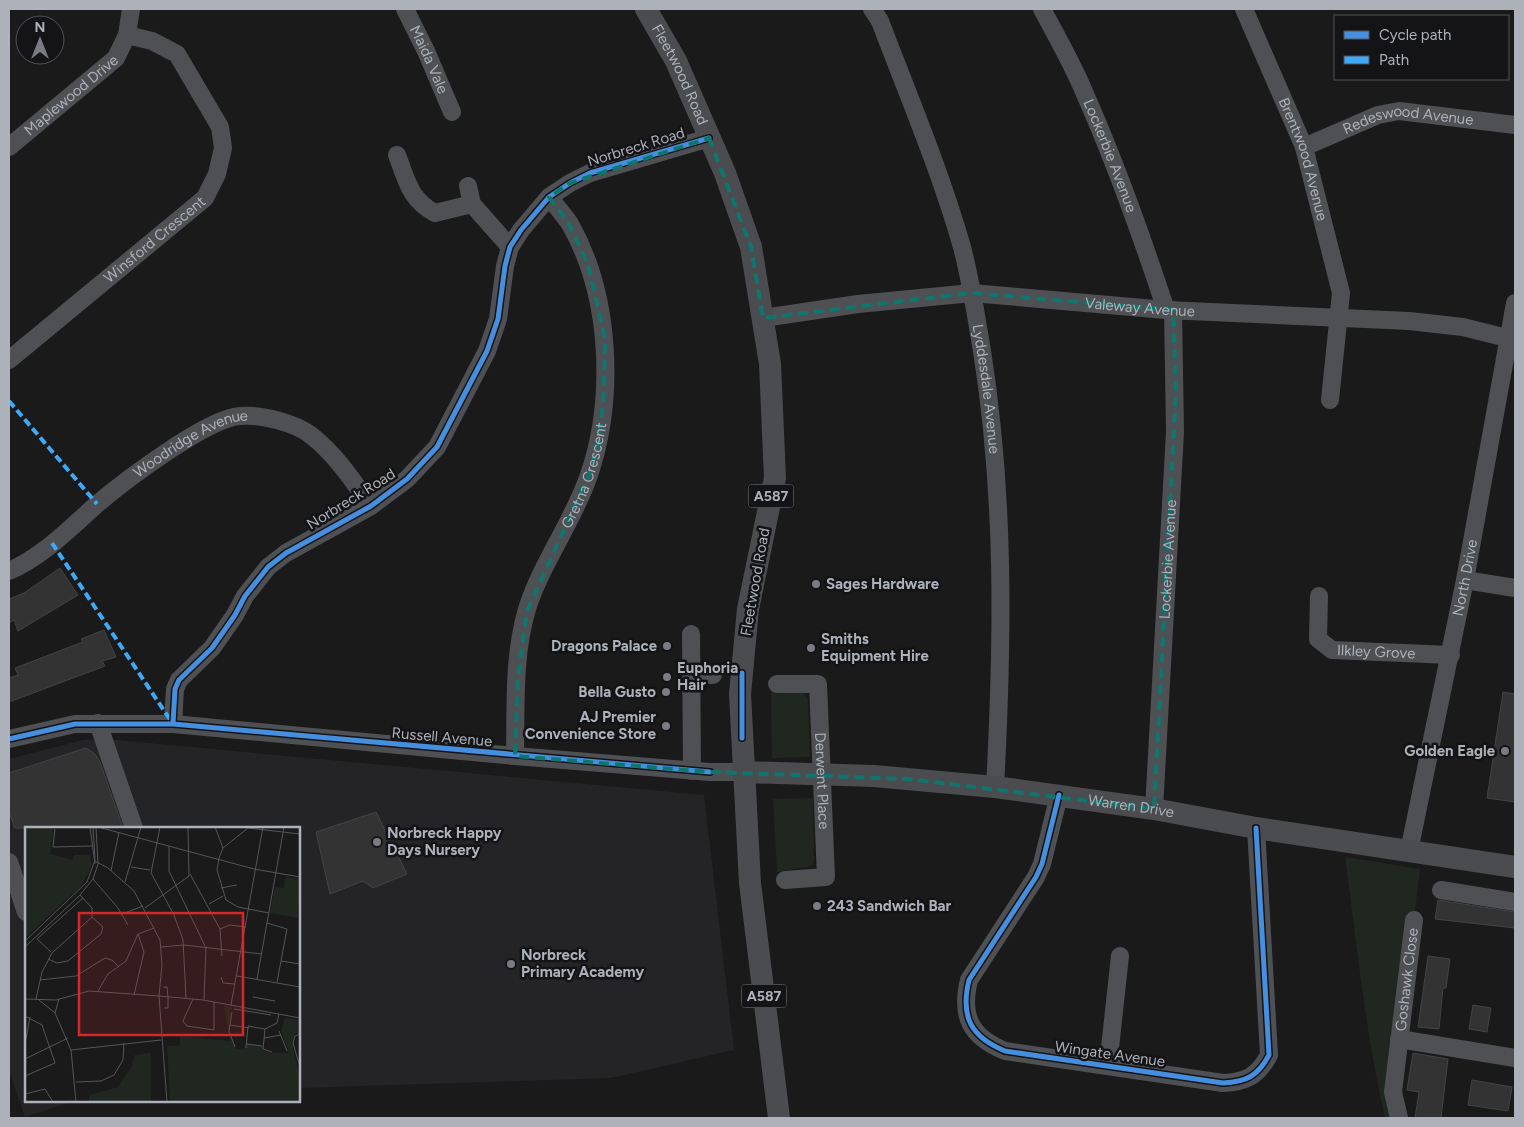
<svg xmlns="http://www.w3.org/2000/svg" width="1524" height="1127" font-family="Figtree,sans-serif">
<style>
.built{fill:#242426}
.green{fill:#202721}
.building{fill:#333334;stroke:#424346}
.lines{fill:none;stroke-linecap:round;stroke-linejoin:round}
.minor{stroke:#4e5053;stroke-width:18}
.major{stroke:#4b4c4f;stroke-width:22}
.quiet{stroke:#3fa9f5;stroke-width:4;stroke-dasharray:8 4;stroke-linecap:butt}
.cycleway-casing{stroke:#141416;stroke-width:8}
.cycleway{stroke:#468fdf;stroke-width:5}
.marked{fill:none;stroke:#0f766e;stroke-width:4;stroke-dasharray:10 6;stroke-linejoin:round}
.poi-dot{fill:#797c82;stroke:#141416;stroke-width:2}
.labels{text-anchor:middle;stroke-width:5;stroke-linejoin:round;paint-order:stroke}
.shield{fill:#141416;stroke:#7e8289;stroke-width:1}
.shield-label{font-size:14px;font-weight:bold;fill:#acb1ba}
.street-label{font-size:15px;fill:#acb1ba;stroke:#141416}
.poi-label{font-size:15px;font-weight:bold;fill:#acb1ba;stroke:#141416;text-anchor:start}
.inset-road{fill:none;stroke:#54565a;stroke-width:1}
.view{fill:#d62828;fill-opacity:0.15;stroke:#d62828;stroke-width:2.5}
.inset-edge{fill:none;stroke:#acb1ba;stroke-width:2.5}
</style>
<rect width="100%" height="100%" fill="#1a1a1a"/>
<path class="built" d="M105,739l599,56 30,255 -123,28 -312,10v-260h-273v273h48l-49,16 -16,-46v-312l74,-19z"/>
<path class="green" d="M771,691l32,1 5,8 2,57 -38,1z
M813,798l1,62 -2,6 -35,6 -4,-73z
M1345,857l75,12 -21,170 3,79h-17c-20,-86 -28,-174 -40,-261z"/>
<path class="building" d="M60,568l18,27 -60,36 -4,-11 -5,3v-24l15,-6z
M104,630l12,27 -14,4 3,5 -96,36v-24l9,-3 -3,-7 68,-26 -2,-3z
M1503,692l12,2v108l-28,-4z
M86,748l9,6 5,8 23,66h-108l-6,-16v-39z
M376,812l31,62 -34,14 -10,-7 -33,13 -14,-62z
M1438,900l77,12v16l-80,-9z
M1428,956l22,3 -4,29h-3l-4,41 -21,-2z
M1473,1005l18,3 -4,24 -18,-3z
M1413,1053l35,6 -7,59h-26l4,-26 -12,-2z
M1472,1080l40,7 -4,24 -40,-6z"/>
<g class="lines">
<g class="minor">
<path id="s1" d="M405,9l21,42 26,61"/>
<path id="s2" d="M872,9l8,12c28,74 60,149 82,226 9,34 14,69 20,104 23,146 21,288 13,436"/>
<path id="s3" d="M1042,9c15,28 31,56 43,85 31,70 57,143 81,216"/>
<path id="s4" d="M1244,9l60,138 37,146 -11,107"/>
<path id="s5" d="M9,147l107,-89 11,-23 4,-26"/>
<path id="s6" d="M1304,147l74,-32 21,-4 116,14"/>
<path d="M397,155c10,26 13,45 38,58l37,-9"/>
<path d="M468,186l4,18 38,43"/>
<path id="s7" d="M763,318l95,-14 114,-11 194,17 243,11 54,6 52,13"/>
<path id="s8" d="M9,360l196,-162 12,-24 6,-26 -3,-21 -43,-73 -25,-13 -25,-6"/>
<path id="s9" d="M9,571c33,-14 60,-42 87,-66 27,-23 111,-87 144,-89 21,-2 56,7 72,20 24,19 41,45 59,70"/>
<path d="M1465,580l50,8"/>
<path id="s10" d="M1319,596l-1,43 14,11 119,5"/>
<path d="M691,634l1,137"/>
<path d="M692,675h21"/>
<path id="s11" d="M777,684h41l8,193 -41,3"/>
<path d="M98,723l36,105"/>
<path d="M173,724l2,-35 4,-9 33,-32 23,-33 10,-19 23,-29 18,-14 85,-47 36,-27 30,-32 50,-96 11,-32 7,-53 5,-19 11,-17 28,-33 21,-14 20,-10 119,-35"/>
<path d="M9,739l66,-15h98l342,32 195,16h33"/>
<path id="s12" d="M515,756c1,-48 -2,-100 12,-147 15,-47 46,-87 62,-134 26,-77 22,-179 -19,-251 -6,-9 -14,-18 -21,-27"/>
<path d="M1059,795l-17,69 -6,13 -67,103c-9,37 2,57 36,71l218,32c23,-1 35,-7 46,-28l-13,-227"/>
<path id="s13" d="M1154,809l21,-377 -2,-122"/>
<path id="s14" d="M1409,851l56,-271 50,-277"/>
<path d="M9,862l17,50"/>
<path d="M1441,890l74,12"/>
<path d="M1399,1039l116,19"/>
<path d="M1108,1066l12,-110"/>
<path id="s15" d="M1399,1118l-6,-26 21,-172"/>
</g>
<g class="major">
<path id="s16" d="M646,9l30,52 49,112 26,74 19,117 5,114 -27,131 -8,85 10,189 29,235"/>
<path id="s17" d="M743,772l131,4 121,11 159,22 102,19 259,39"/>
</g>
<path class="quiet" d="M9,401l88,103
M52,543l121,181"/>
<defs>
<path id="cycleway" d="M742,673v65
M173,724l2,-35 4,-9 33,-32 23,-33 10,-19 23,-29 18,-14 85,-47 36,-27 30,-32 50,-96 11,-32 7,-53 5,-19 11,-17 28,-33 21,-14 20,-10 119,-35
M9,739l66,-15h98l537,48
M1059,795l-17,69 -6,13 -67,103c-9,37 2,57 36,71l218,32c23,-1 35,-7 46,-28l-13,-227"/>
</defs>
<use href="#cycleway" class="cycleway-casing"/>
<use href="#cycleway" class="cycleway"/>
</g>
<path class="marked" d="M709,138l42,109 12,71 209,-25 201,17 3,82 -22,417 -245,-30 -199,-7 -195,-16 3,-78 9,-67 62,-136 10,-35 5,-49 1,-53 -17,-73 -19,-41 -20,-27 21,-14z"/>
<g class="poi-dot">
<circle cx="816" cy="584" r="5"/>
<circle cx="667" cy="646" r="5"/>
<circle cx="811" cy="648" r="5"/>
<circle cx="667" cy="677" r="5"/>
<circle cx="666" cy="692" r="5"/>
<circle cx="666" cy="726" r="5"/>
<circle cx="1505" cy="751" r="5"/>
<circle cx="377" cy="842" r="5"/>
<circle cx="817" cy="906" r="5"/>
<circle cx="511" cy="964" r="5"/>
</g>
<g class="labels">
<g class="shield">
<rect x="748.5" y="484.5" width="45" height="23" rx="4"/>
<rect x="741.5" y="984.5" width="45" height="23" rx="4"/>
</g>
<g class="shield-label">
<text x="771" y="501">A587</text>
<text x="764" y="1001">A587</text>
</g>
<g class="street-label">
<text dy="5" stroke="none"><textPath href="#s1" startOffset="56">Maida Vale</textPath></text>
<text dy="5" stroke="none"><textPath href="#s16" startOffset="74">Fleetwood Road</textPath></text>
<text dy="5" stroke="none"><textPath href="#s5" startOffset="81">Maplewood Drive</textPath></text>
<text dy="5" stroke="none"><textPath href="#s6" startOffset="110">Redeswood Avenue</textPath></text>
<text transform="translate(636 147) rotate(-17)" y="5">Norbreck Road</text>
<text dy="5" stroke="none"><textPath href="#s3" startOffset="162">Lockerbie Avenue</textPath></text>
<text dy="5" stroke="none"><textPath href="#s4" startOffset="162">Brentwood Avenue</textPath></text>
<text dy="5" stroke="none"><textPath href="#s8" startOffset="189">Winsford Crescent</textPath></text>
<text dy="5" stroke="none"><textPath href="#s7" startOffset="379">Valeway Avenue</textPath></text>
<text dy="5" stroke="none"><textPath href="#s2" startOffset="399">Lyddesdale Avenue</textPath></text>
<text dy="5" stroke="none"><textPath href="#s9" startOffset="224">Woodridge Avenue</textPath></text>
<text dy="5" stroke="none"><textPath href="#s12" startOffset="294">Gretna Crescent</textPath></text>
<text transform="translate(351 499) rotate(-32)" y="5">Norbreck Road</text>
<text dy="5" stroke="none"><textPath href="#s13" startOffset="250">Lockerbie Avenue</textPath></text>
<text dy="5" stroke="none"><textPath href="#s14" startOffset="279">North Drive</textPath></text>
<text transform="translate(755 582) rotate(-80)" y="5">Fleetwood Road</text>
<text dy="5" stroke="none"><textPath href="#s10" startOffset="105">Ilkley Grove</textPath></text>
<text transform="translate(442 737) rotate(5)" y="5">Russell Avenue</text>
<text dy="5" stroke="none"><textPath href="#s11" startOffset="138">Derwent Place</textPath></text>
<text dy="5" stroke="none"><textPath href="#s17" startOffset="390">Warren Drive</textPath></text>
<text dy="5" stroke="none"><textPath href="#s15" startOffset="140">Goshawk Close</textPath></text>
<text transform="translate(1110 1054) rotate(8)" y="5">Wingate Avenue</text>
</g>
<g class="poi-label">
<text x="826" y="589">Sages Hardware</text>
<text x="821" y="644">Smiths<tspan x="821" dy="17">Equipment Hire</tspan></text>
<text x="657" y="651" text-anchor="end">Dragons Palace</text>
<text x="677" y="673">Euphoria<tspan x="677" dy="17">Hair</tspan></text>
<text x="656" y="697" text-anchor="end">Bella Gusto</text>
<text x="656" y="722" text-anchor="end">AJ Premier<tspan x="656" dy="17">Convenience Store</tspan></text>
<text x="1495" y="756" text-anchor="end">Golden Eagle</text>
<text x="387" y="838">Norbreck Happy<tspan x="387" dy="17">Days Nursery</tspan></text>
<text x="827" y="911">243 Sandwich Bar</text>
<text x="521" y="960">Norbreck<tspan x="521" dy="17">Primary Academy</tspan></text>
</g>
</g>
<g transform="translate(25 827)">
<rect width="275" height="275" fill="#1a1a1a"/>
<path d="M0,0h29l-4,27 23,6 1,-5h16l2,10 -10,20 -57,53zM260,50l15,2 -2,39 -28,-5 5,-26 9,1zM199,179l8,1 -3,24 7,18 10,-1 1,-4 16,2v5l9,2h17l-8,-23 4,-12 15,2v13l-5,1 -3,8 8,37v23h-130l-3,-56 13,-1v-9l50,5zM126,226v49h-62v-7l29,-8 13,-19 4,-13z" fill="#202721"/>
<path class="inset-road" d="M65,0l5,37M73,0l156,42 46,8M135,0l-9,46 23,42 9,25 3,58M190,0l8,21M30,2l-2,18 39,-1M144,19v25l36,75M194,31l4,-10 25,-20 52,6M194,31l-2,12 9,30 12,7 31,6M70,34l13,7 26,23 26,49 2,25 -3,31 8,106M106,40l19,3M86,44l8,-39M165,47l30,55 2,27M68,52l25,29 10,17M100,55l16,-55M196,61l16,-3M184,77l14,-8M120,81l44,-32 -1,-49M97,87l21,-8M242,96l20,6 -10,53M195,102l10,-4 16,2M12,112l46,-41M12,112l14,13M0,114l62,-59 8,-22 -2,-33M0,120l55,-52 13,-16 5,-15 -2,-37M136,120l23,-2 78,9M23,132l9,4 11,-2 33,-27 2,-7 -11,-10M256,134l19,3M212,149l63,11M196,150l2,6 12,1M232,152l27,-152M15,153l36,-4 29,-18 7,2 7,7M138,160h4l1,10v11h-4M73,164l10,-17 18,-13 12,-27 16,-6M109,168l10,-43 -6,-18M134,169l44,4 97,18M228,170l22,4M0,172l31,1 33,-9 70,5M11,172l6,-27 10,-19 40,-36v-9l-12,-13M34,172l-4,14 16,37 5,52M168,172l-10,22 4,5 27,4v-28M14,173l16,13M179,173l2,-54M206,178l32,-178M209,182l37,6M207,185l-3,19 6,16M0,189l17,9 13,38 -30,13M205,198l19,3M223,199l17,3M254,204l8,20M275,207l-5,2 -2,7 7,24M239,211l17,-3M0,217l5,-27M222,217l15,2M221,221l2,-22M46,223l90,-10M247,225l-9,-3 2,-20 12,-6 2,-9M0,232l43,-21M51,255l25,-1 13,-6 9,-15 1,-17M0,267l20,-5 8,13"/>
<path class="view" d="M54,86h164v122h-164z"/>
<rect width="275" height="275" class="inset-edge"/>
</g>
<rect width="1524" height="1127" fill="none" stroke="#acb1ba" stroke-width="20"/>
<rect x="1334" y="15" width="175" height="65" fill="#141416" stroke="#515358"/>
<rect x="1344" y="31" width="25" height="8" fill="#468fdf" stroke="#515358"/>
<text x="1379" y="40" font-size="15" fill="#acb1ba">Cycle path</text>
<rect x="1344" y="56" width="25" height="8" fill="#3fa9f5" stroke="#515358"/>
<text x="1379" y="65" font-size="15" fill="#acb1ba">Path</text>
<g transform="translate(40 40)"><circle r="24" fill="#141416" stroke="#515358"/>
<path d="M0-4L9 19L0 12L-9 19Z" fill="#797c82"/>
<text y="-8" font-size="14" font-weight="bold" text-anchor="middle" fill="#acb1ba">N</text>
</g>
</svg>
